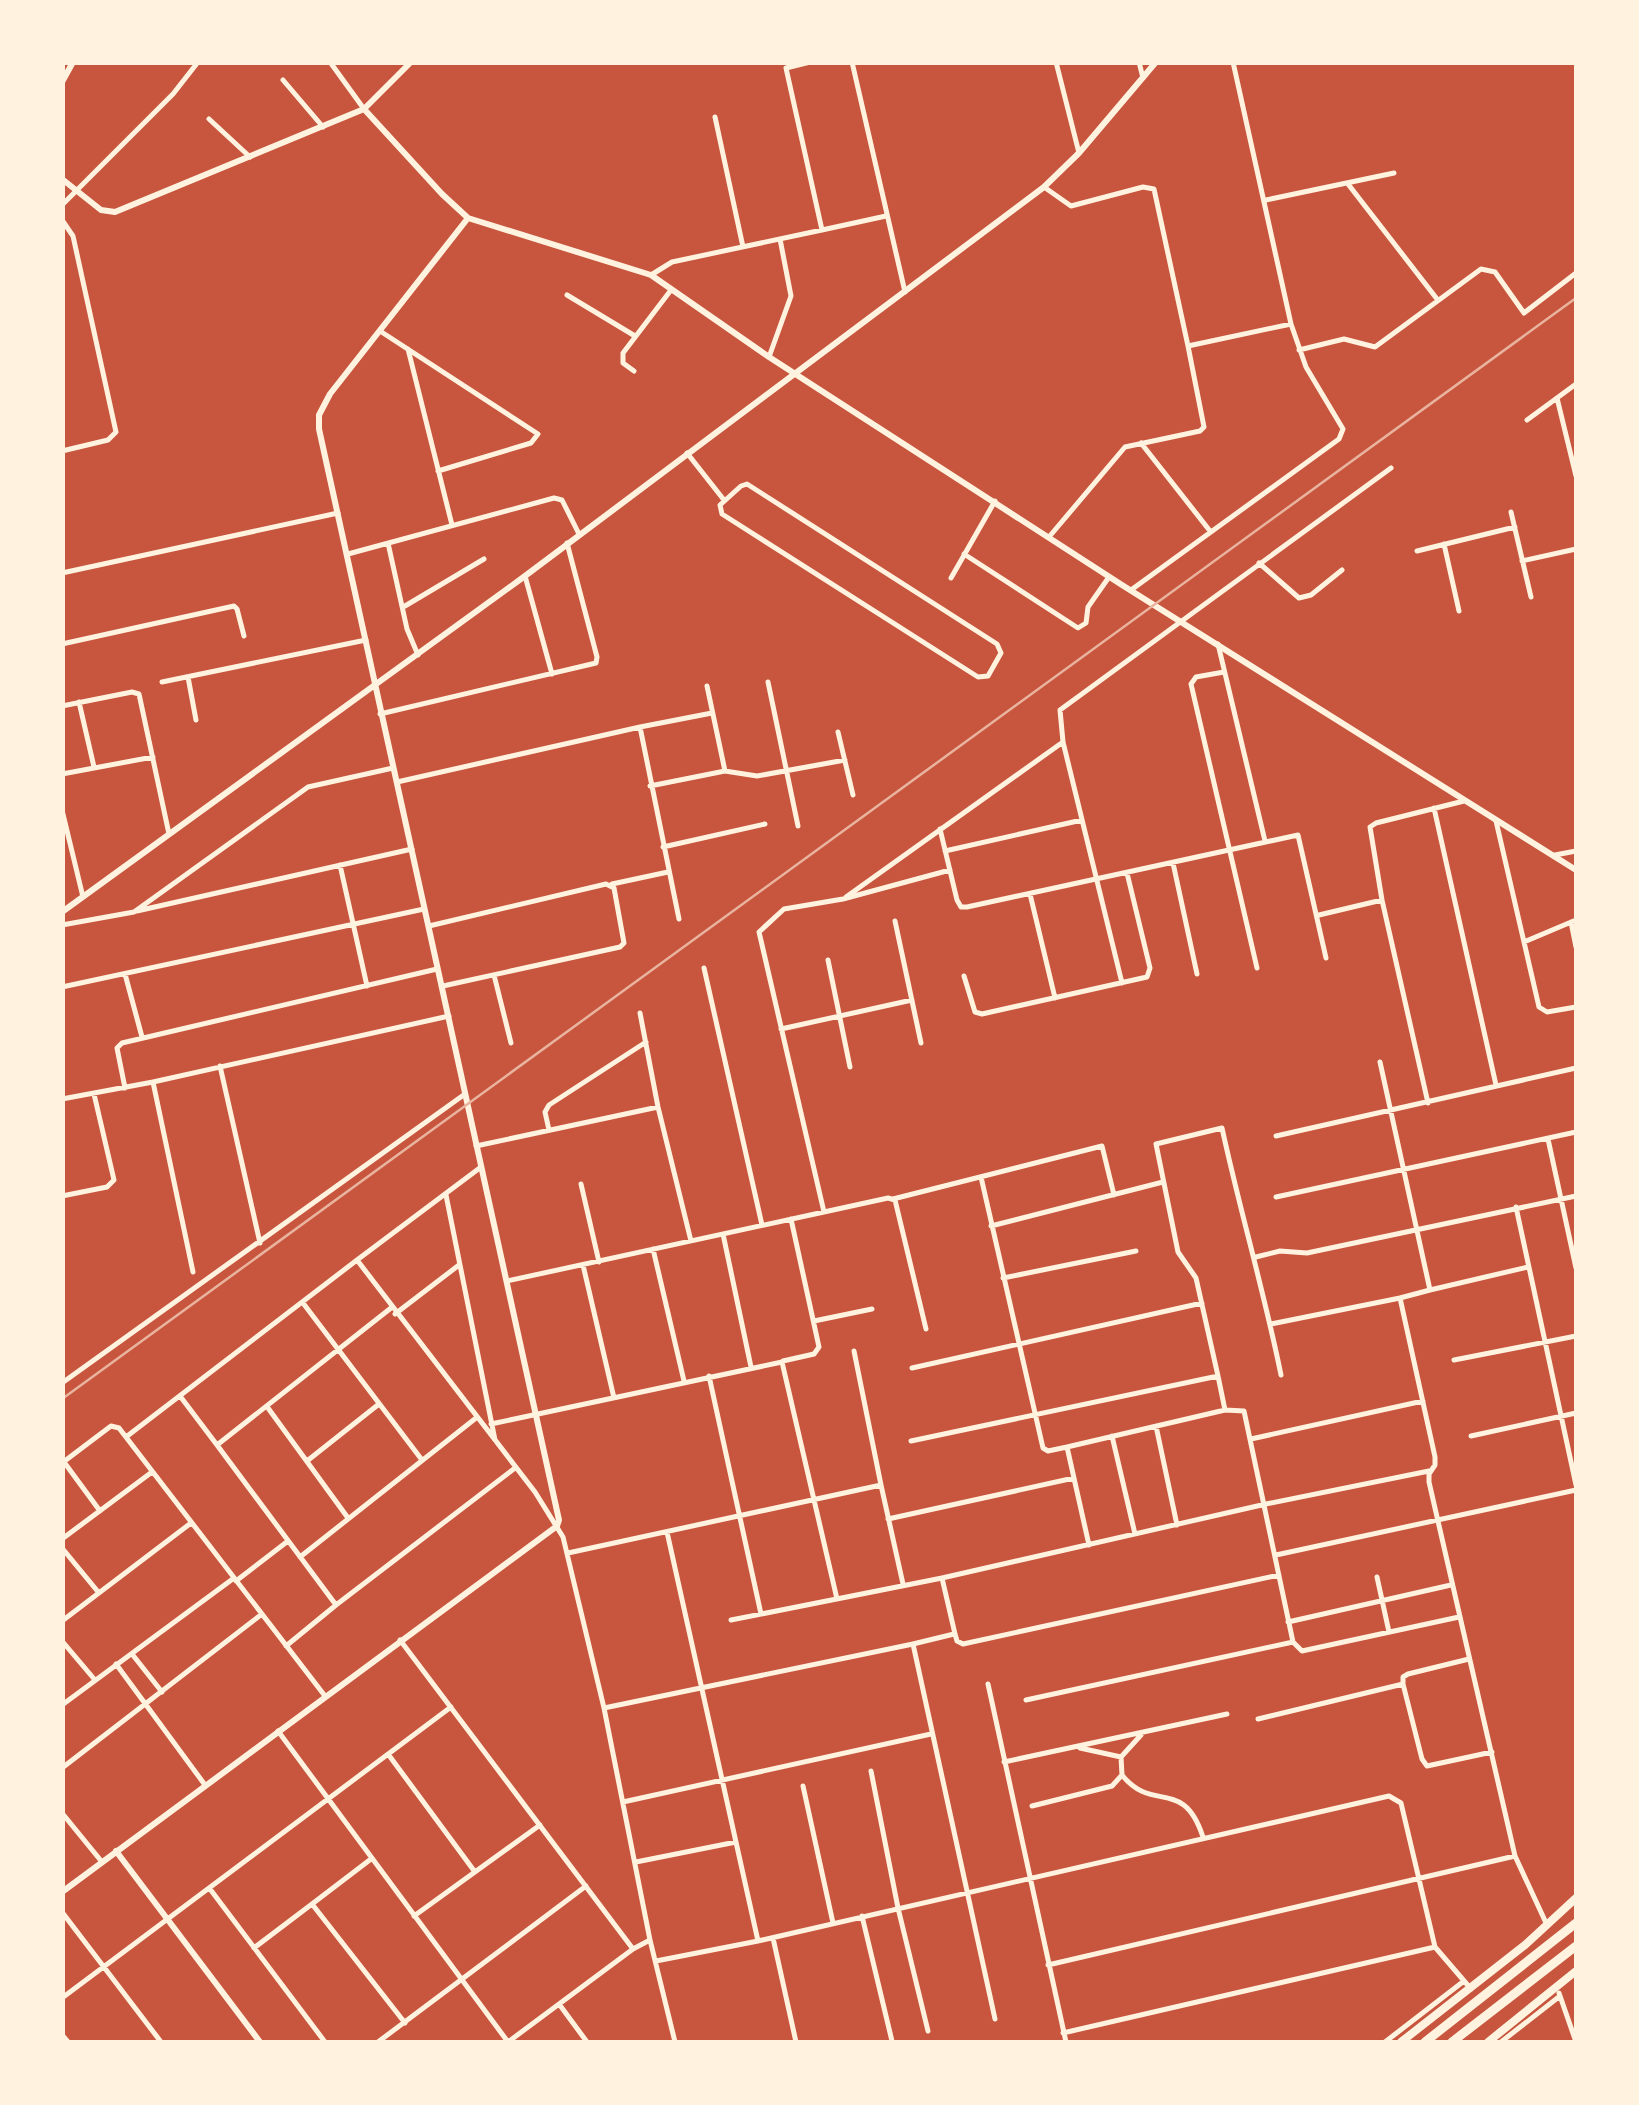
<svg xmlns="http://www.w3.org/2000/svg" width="1639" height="2105" font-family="'Work Sans',sans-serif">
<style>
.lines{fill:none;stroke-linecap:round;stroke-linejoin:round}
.minor{stroke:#fff3e0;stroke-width:5}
.tertiary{stroke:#fff3e0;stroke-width:6}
.secondary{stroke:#fff3e0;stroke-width:8}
.trunk{stroke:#fff3e0;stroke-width:9}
.rail{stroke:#e9b49f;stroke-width:2.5}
</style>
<rect width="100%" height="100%" fill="#c8553d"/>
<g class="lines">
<path class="minor" d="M330,62l34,47
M810,62l-24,6 36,162 64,-14
M852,62l53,230
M1056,62l23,91
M1139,62l4,16
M283,80l40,47
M715,117l28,130
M209,119l41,38
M1348,184l89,115
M1044,187l27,19 72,-19 11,2 34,157
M1266,200l128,-27
M62,205l111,-111 25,-32
M62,220l11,16 43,196 -8,8 -46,11
M651,275l21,-13 150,-32
M567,295l68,41
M380,331l158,103 -7,9 -93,28
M408,349l44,176
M1299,350l45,-11 31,8 106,-78 14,3 29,41 52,-40
M769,357l22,-61 -11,-57
M634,371l-11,-8v-10l48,-63
M1557,398l19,78
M1527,420l49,-36
M1141,443l69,88
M687,453l37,47
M747,484l250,160 4,9 -13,23 -10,1 -256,-163 -2,-9 21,-19z
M1511,512l20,85
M1049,537l76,-90 75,-16 4,-4 -16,-81 103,-22
M388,543l19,86 11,26
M1444,544l15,67
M1417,551l98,-24
M348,554l206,-56 8,2 17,34
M964,554l114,74 8,-5 2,-16 21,-30
M1522,561l54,-12
M1259,563l40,35 12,-3 31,-25
M62,573l276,-60
M525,576l27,98
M951,578l44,-77
M1131,590l208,-151 4,-10 -37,-62 -15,-43 -58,-262
M405,606l79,-47
M62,644l172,-38 3,3 7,27
M1218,644l47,197
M1224,672l-28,5 -5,7 66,284
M188,677l8,43
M162,682l204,-42
M768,682l30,144
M79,702l15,65
M62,706l70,-14 7,2 30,140
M380,714l216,-51 1,-6 -30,-114
M838,732l15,63
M725,771l32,5 88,-16
M62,774l91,-17
M397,782l243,-55
M650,786l75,-15 -18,-85
M1434,808l62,277
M62,810l21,87
M1496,821l43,186 8,5 29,-5
M940,829l17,71 4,7h6l331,-72 28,123
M663,847l102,-23
M945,851l137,-31
M1555,855l21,-4
M1173,863l24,111
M340,865l27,121
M612,884l56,-12
M1030,894l25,104
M846,897l217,-155
M137,911l275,-62
M1319,915l63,-15
M679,919l-39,-192 72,-14
M895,921l26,122
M1571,922l5,25
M62,925l72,-13 174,-125 85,-19
M429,926l177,-42 8,4 10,55 -4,4 -177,39
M1524,942l52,-22
M828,960l22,107
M704,968l58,257
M125,974l17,63
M494,975l17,68
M964,976l11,36 7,2 165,-37 3,-9 -23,-95
M1122,983l-59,-241 -3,-32 331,-242
M62,987l362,-78
M640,1013l18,94 33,134
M781,1029l131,-29
M1380,1062l50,228 -30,8 35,159v8l-6,9v8l86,374 32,69
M220,1066l40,177
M125,1088l-8,-40 5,-5 315,-74
M62,1099l91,-17
M1428,1103l-46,-203 -12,-73 6,-4 88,-22
M549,1130l-4,-18 4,-7 97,-63
M1276,1136l300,-68
M1548,1139l28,129
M476,1146l182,-39
M981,1177l62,271 5,3 19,-4 158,-37 19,1 49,231 -267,58
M581,1184l18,78
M446,1195l49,245
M62,1196l45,-9 7,-7 -20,-86
M1276,1197l300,-65
M893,1199l209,-53 12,49
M1516,1207l60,278
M991,1226l172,-44
M723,1234l28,133
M653,1249l31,132
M1256,1257l24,-6 27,2 269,-57
M357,1260l124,-93
M583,1265l31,133
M193,1272l-40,-190 296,-66
M1003,1278l133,-27
M507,1281l317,-69
M1430,1290l98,-23
M303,1303l119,157
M395,1314l64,-49
M814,1321l58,-12
M1271,1324l129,-26
M926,1329l-31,-129 -7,-2 -64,14 -65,-280 25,-23 59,-10 107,-29
M1454,1360l122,-24
M783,1361l31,-7 5,-7 -28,-128
M912,1368l290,-65
M709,1376l52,238
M1218,1376l-22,-98 -18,-26 -22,-108 66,-16c18,83 42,163 59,247
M62,1383l403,-289
M180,1396l37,49
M268,1408l80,110
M491,1424l291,-62 55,237
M1156,1426l21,99
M1112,1436l23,98
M1471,1436l105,-23
M126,1437l231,-177 178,232 28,45 41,171 46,232 25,102
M1251,1439l172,-38
M911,1441l307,-65 7,34
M1067,1447l22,98
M307,1461l72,-57
M64,1462l36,49
M62,1463l49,-37 8,2 206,268
M881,1485l22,99
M888,1519l186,-41
M667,1532l91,409
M62,1539l90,-67
M62,1548l37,45
M568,1553l313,-68 -27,-134
M1276,1555l300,-65
M300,1557l176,-139
M1377,1577l12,55
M942,1578l324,-74 163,-33
M236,1581l52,-40
M336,1605l179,-137
M731,1620l211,-42 13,56 2,7 6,3 316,-69
M62,1621l129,-98
M1288,1622l163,-37
M400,1640l233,309
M62,1641l33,39
M1293,1642l9,9 157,-34
M913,1644l41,-10
M286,1646l50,-41 -119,-160 174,-137
M132,1654l30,38
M1469,1659l-61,15 -5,3v7l19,75 5,7 65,-14
M116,1664l89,121
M988,1684l78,358
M62,1705l172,-127
M604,1708l309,-64 82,375
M1258,1719l145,-35
M278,1731l230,311
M1141,1735l-20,22 1,18c31,39 61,1 81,62
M1080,1748l41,9
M388,1754l87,118
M1004,1762l223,-48
M62,1768l200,-154
M871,1771l27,137 30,123
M803,1786l30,137
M623,1802l308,-68
M1032,1806l80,-20 10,-11
M62,1813l40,49
M636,1862l100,-20
M210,1889l115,153
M312,1904l59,-45
M62,1912l99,130
M414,1916l126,-91
M862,1916l30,125
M773,1938l23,104
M1435,1947l36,42
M254,1948l58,-44 93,119
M656,1961l102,-20 631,-145 12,7 34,144 -372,86
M1048,1965l467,-109
M1559,1993l17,49
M62,1998l389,-291
M559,2004l28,38
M62,2035l6,7
M378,2042l208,-156
M508,2042l125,-93 17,-9
M1385,2042l79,-61
M1501,2042l59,-46"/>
<path class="tertiary" d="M62,82l11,-20
M62,179l39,31 14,2 249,-103 47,-47
M468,218l183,57 118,82 353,228 454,285
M62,912l463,-336 519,-389 35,-34 77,-91
M116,1851l144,191
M62,1892l495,-366 2,-6 -240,-1091v-14l11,-21 138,-176 -26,-24 -78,-85"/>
<path class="secondary" d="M1401,2042l124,-97 51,-47
M1488,2042l88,-71"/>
<path class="trunk" d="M1425,2042l151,-119
M1452,2042l124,-96"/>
<path class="rail" d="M62,1399l1514,-1101"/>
</g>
<rect width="1639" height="2105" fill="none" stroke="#fff3e0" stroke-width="130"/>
</svg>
